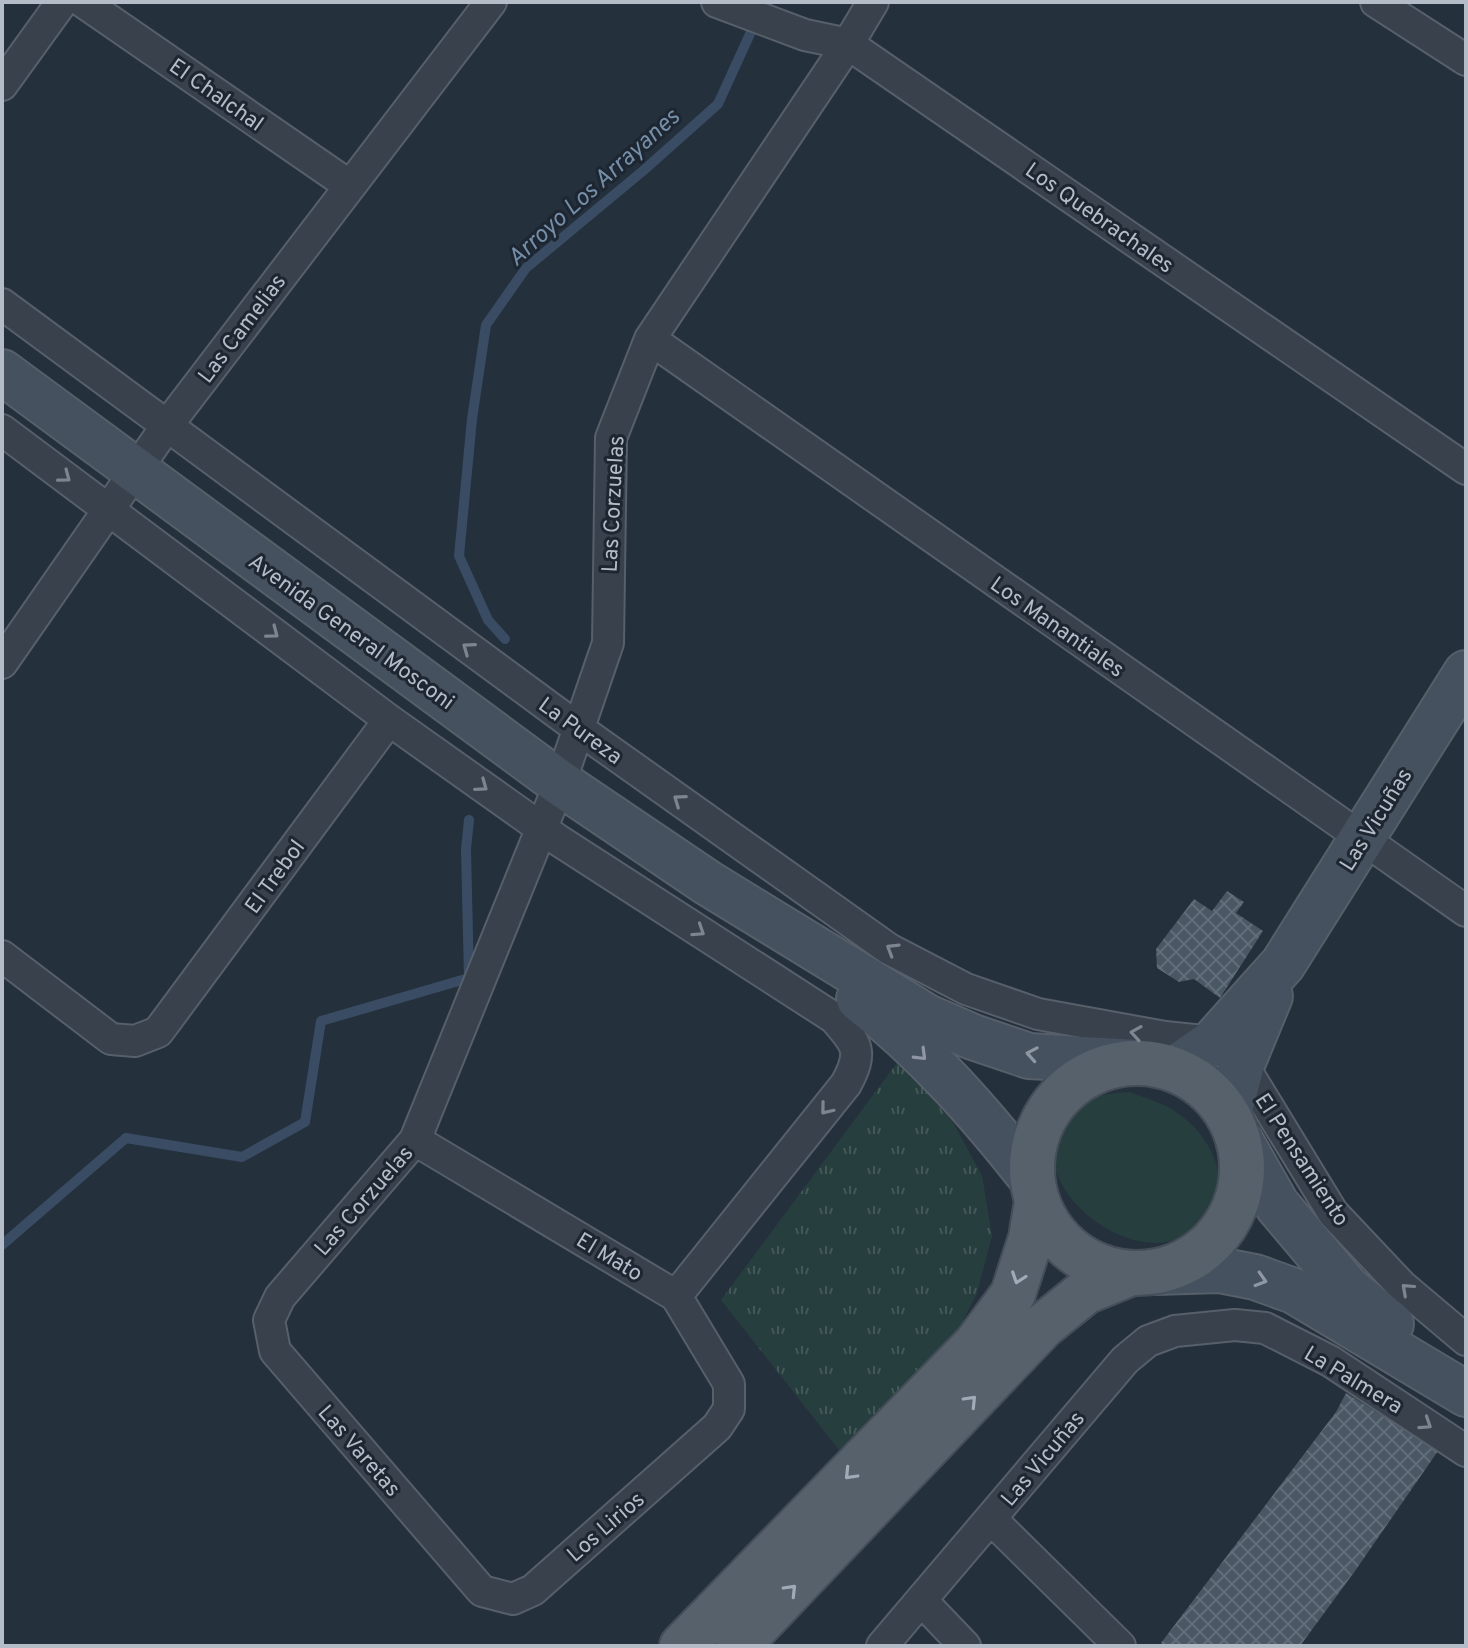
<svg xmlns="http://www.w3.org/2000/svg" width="1468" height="1648" font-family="Overpass,sans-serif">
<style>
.grass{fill:#273e3e}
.park{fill:url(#park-tufts)}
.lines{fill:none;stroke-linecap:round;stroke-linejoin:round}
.stream{stroke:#394c63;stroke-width:10}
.building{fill:url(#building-cross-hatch)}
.street-casing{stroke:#565f6a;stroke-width:34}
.secondary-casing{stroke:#565f6a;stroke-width:48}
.primary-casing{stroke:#444d58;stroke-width:48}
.street{stroke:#38414c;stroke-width:30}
.secondary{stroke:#46515f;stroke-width:44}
.primary{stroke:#56616c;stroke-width:44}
.oneway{stroke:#7c8590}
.oneway2{stroke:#8e97a3}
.oneway3{stroke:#a1aab6}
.labels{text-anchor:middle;stroke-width:6;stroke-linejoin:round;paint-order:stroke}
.street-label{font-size:22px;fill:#b4bcc8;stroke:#1d2631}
.water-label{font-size:24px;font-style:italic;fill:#758faa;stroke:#1d2631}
</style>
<defs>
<pattern id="park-tufts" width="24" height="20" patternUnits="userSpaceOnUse" patternTransform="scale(2)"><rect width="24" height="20" fill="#273e3e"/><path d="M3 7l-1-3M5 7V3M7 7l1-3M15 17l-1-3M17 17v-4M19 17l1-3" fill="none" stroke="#445858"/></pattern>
<pattern id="building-cross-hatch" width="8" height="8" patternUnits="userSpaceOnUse" patternTransform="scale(2)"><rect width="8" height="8" fill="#4a5765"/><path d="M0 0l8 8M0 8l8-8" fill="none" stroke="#626d7a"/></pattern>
</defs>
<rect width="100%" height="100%" fill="#24303c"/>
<path class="grass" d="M1130,1092c11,4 23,8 34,13 35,17 67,60 51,99 -10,23 -19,31 -44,37 -61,16 -156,-70 -102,-126 4,-4 8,-11 13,-13 13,-8 33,-9 48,-10z"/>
<path class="park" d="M899,1060l55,64 28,52 10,60 -15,57 -25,50 -42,47 -71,60 -118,-150z"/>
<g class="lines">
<path class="stream" d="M505,639l-17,-19 -29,-64 13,-137 14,-94 40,-57 118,-98 74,-66 42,-92 8,-10
M2,1245l124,-107 116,19 63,-35 16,-101 148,-43 -3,-129 3,-29"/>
</g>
<path class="building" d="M1227,891l17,11 -8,11 27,18 -43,67 -26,-19 -15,3 -22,-14 -1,-19 38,-50 18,12z
M1346,1393l92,58 -83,120 -55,75h-135l-4,-3 175,-231z"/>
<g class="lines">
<defs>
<path id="street" d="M83,2l267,184
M717,2l88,33 43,9 618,425
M1376,2l90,58
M2,85l60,-83
M2,304l577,425 310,220 77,40 72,25 127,23 48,5 29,22 91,149 69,73 64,54
M650,339l816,572
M2,430l387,290 169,120 276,178c23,26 30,33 12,66l-170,212
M2,663l164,-236 325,-425
M2,956l109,83 24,2 23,-9 231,-312
M415,1140l261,156 53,88v25l-12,18 -184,163 -20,9 -31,-8 -207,-240 -6,-31 11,-23 135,-157 145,-357 48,-140 3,-205 39,-99 198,-295 25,-42
M991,1519l129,127
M921,1600l44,46
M882,1646l243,-286 23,-19 27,-10 60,-6 30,3 65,33 136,90"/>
<path id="secondary" d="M2,372l558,411 148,100 219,134 46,20 56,19 108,6
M859,999c66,51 122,115 173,180
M1174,1069l39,-27 70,-78 183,-291
M1229,1114l13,-50 28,-68
M1240,1140l37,65 70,83 44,36
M1156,1272l63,-2 36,7 39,14 172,103"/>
<path id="primary" d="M1032 1168a105 105 0 1 1 210 0a105 105 0 1 1-210 0Z
M682,1646l294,-302 37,-50 18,-56 6,-36
M738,1646l305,-320 42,-34 44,-18"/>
</defs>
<use href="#street" class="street-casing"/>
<use href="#secondary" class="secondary-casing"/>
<use href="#primary" class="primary-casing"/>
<use href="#street" class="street"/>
<use href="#secondary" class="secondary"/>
<use href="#primary" class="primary"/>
</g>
<defs><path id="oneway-chevron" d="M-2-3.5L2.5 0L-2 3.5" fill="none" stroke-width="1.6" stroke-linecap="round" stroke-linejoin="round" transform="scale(2)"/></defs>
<g class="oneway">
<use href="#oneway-chevron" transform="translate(65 477) rotate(37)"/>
<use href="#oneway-chevron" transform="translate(273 633) rotate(37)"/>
<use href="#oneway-chevron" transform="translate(468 648) rotate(-144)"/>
<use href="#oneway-chevron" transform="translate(482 786) rotate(36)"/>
<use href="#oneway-chevron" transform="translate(679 800) rotate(-145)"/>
<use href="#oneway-chevron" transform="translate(699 931) rotate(33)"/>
<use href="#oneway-chevron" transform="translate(892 949) rotate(-149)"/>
<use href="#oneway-chevron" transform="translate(1136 1033) rotate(-171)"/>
<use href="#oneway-chevron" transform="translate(826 1109) rotate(129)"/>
<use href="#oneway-chevron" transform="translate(1407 1289) rotate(-138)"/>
<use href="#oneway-chevron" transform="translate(1426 1424) rotate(33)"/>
</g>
<g class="oneway2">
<use href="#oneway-chevron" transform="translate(1032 1054) rotate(-170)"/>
<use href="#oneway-chevron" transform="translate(921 1055) rotate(45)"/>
<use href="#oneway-chevron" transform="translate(1261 1280) rotate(17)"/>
</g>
<g class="oneway3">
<use href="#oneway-chevron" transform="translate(1018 1278) rotate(109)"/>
<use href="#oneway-chevron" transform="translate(971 1401) rotate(-46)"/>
<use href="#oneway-chevron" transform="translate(850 1474) rotate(134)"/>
<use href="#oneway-chevron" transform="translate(791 1590) rotate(-46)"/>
</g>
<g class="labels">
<g class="street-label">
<text transform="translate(217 94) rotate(35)" y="8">El Chalchal</text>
<text transform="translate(1100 217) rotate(35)" y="8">Los Quebrachales</text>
<text transform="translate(241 328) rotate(-53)" y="8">Las Camelias</text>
<text transform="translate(612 504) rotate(-87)" y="8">Las Corzuelas</text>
<text transform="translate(1058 626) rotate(35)" y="8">Los Manantiales</text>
<text transform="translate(352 631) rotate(36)" y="8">Avenida General Mosconi</text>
<text transform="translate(581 730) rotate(36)" y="8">La Pureza</text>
<text transform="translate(1375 819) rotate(-58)" y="8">Las Vicuñas</text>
<text transform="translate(274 876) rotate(-54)" y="8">El Trebol</text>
<text transform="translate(1303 1159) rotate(57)" y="8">El Pensamiento</text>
<text transform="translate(363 1200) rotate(-49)" y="8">Las Corzuelas</text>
<text transform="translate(610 1256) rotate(31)" y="8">El Mato</text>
<text transform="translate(1354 1379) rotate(31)" y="8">La Palmera</text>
<text transform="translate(360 1450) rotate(49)" y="8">Las Varetas</text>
<text transform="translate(1042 1458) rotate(-50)" y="8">Las Vicuñas</text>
<text transform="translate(605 1526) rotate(-41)" y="8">Los Lirios</text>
</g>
<g class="water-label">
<text transform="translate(593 187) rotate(-42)" y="8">Arroyo Los Arrayanes</text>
</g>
</g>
<rect width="1468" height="1648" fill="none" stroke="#b4bcc8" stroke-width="8"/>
</svg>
